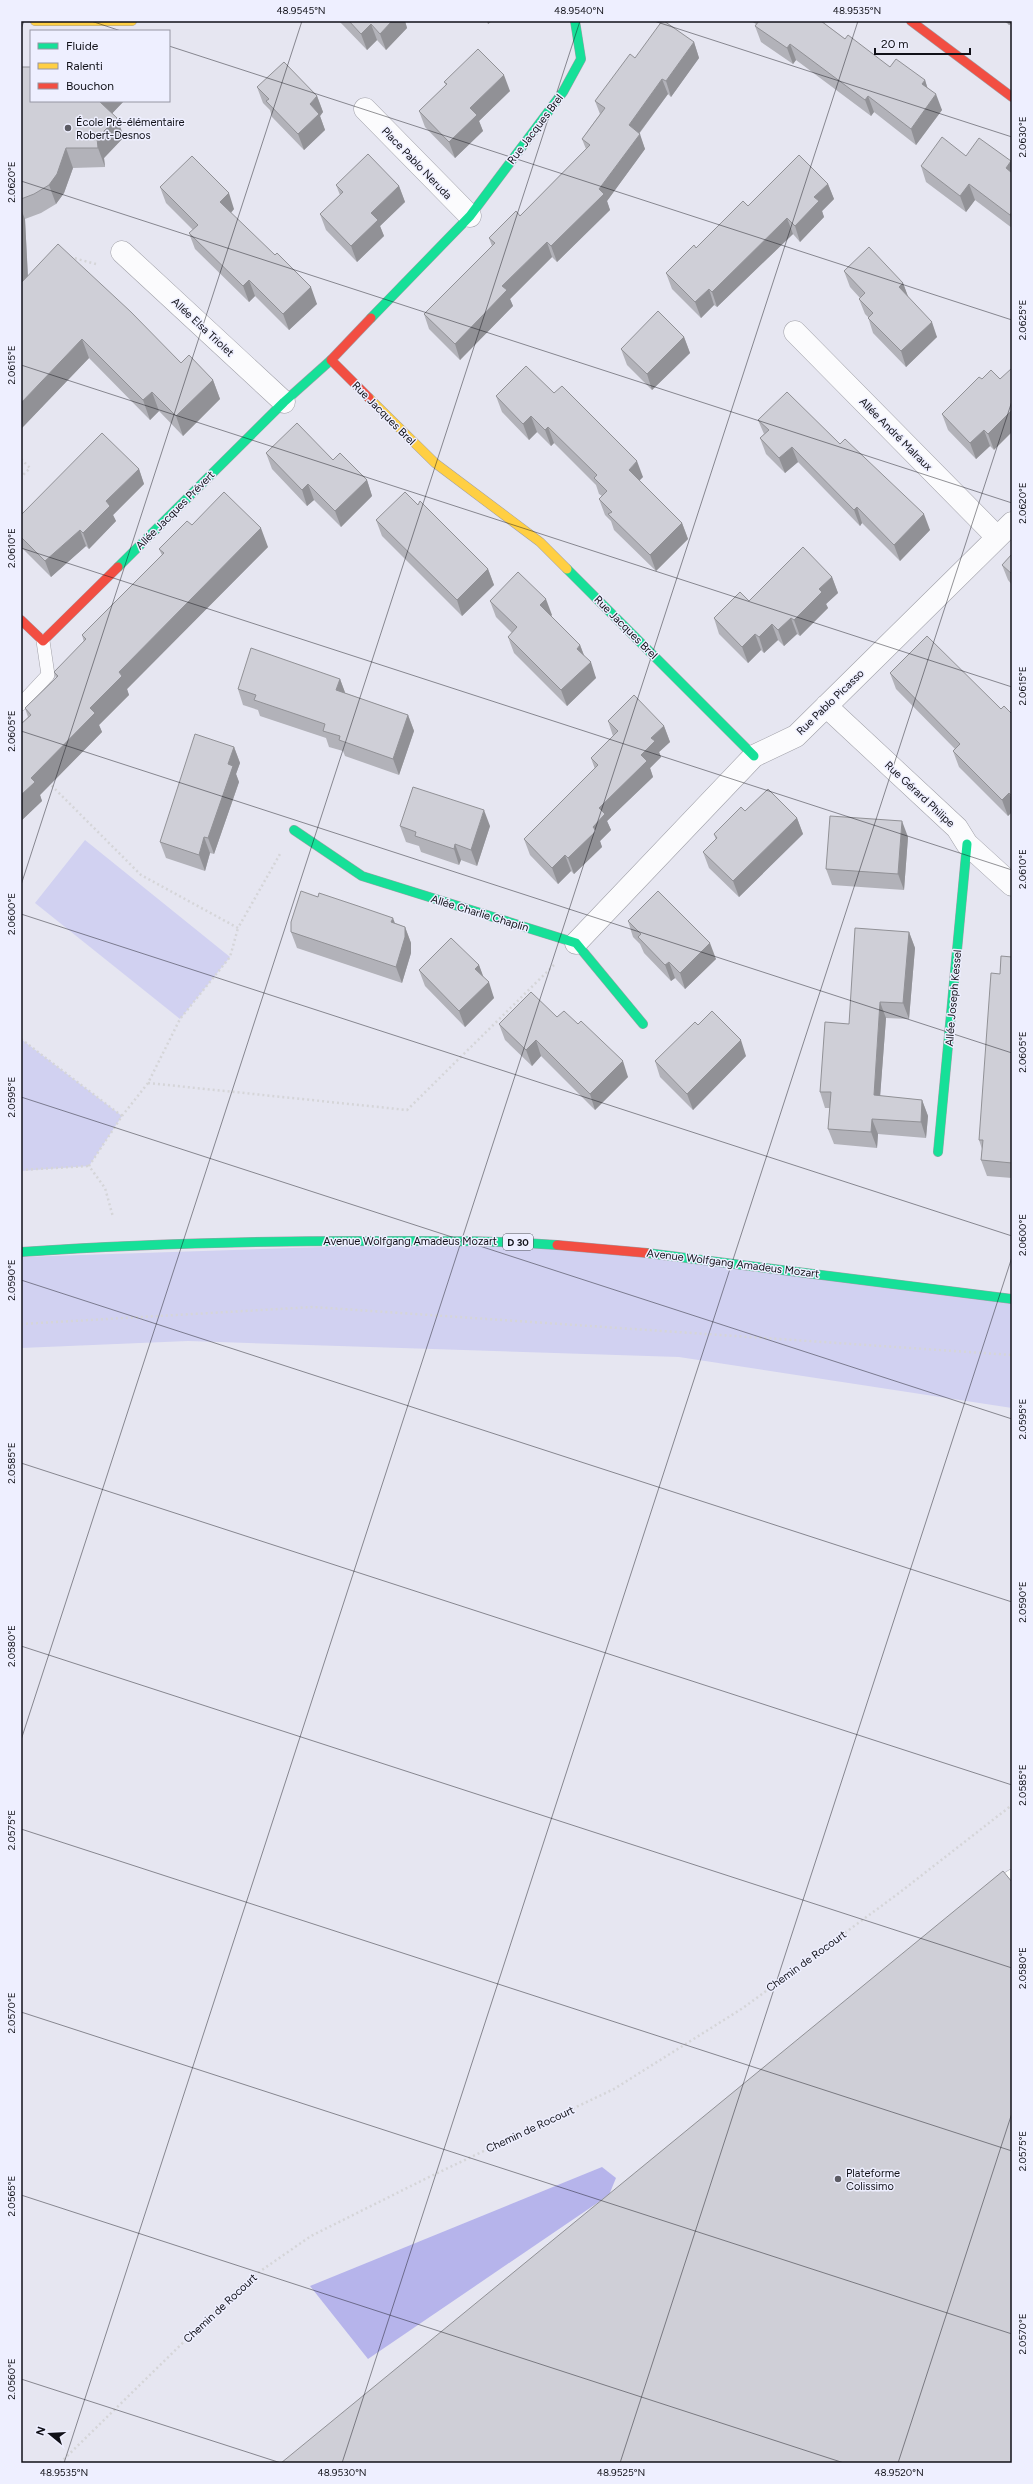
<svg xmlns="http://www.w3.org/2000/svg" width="1033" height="2484" font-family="Figtree,sans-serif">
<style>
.green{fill:#d1d1f1}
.water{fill:#b6b4eb}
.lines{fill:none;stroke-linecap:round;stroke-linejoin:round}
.lane-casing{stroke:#9f9fa7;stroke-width:14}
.street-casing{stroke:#9f9fa7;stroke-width:23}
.fast-casing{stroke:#9f9fa7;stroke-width:10}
.slow-casing{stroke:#9f9fa7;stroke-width:10}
.jam-casing{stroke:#9f9fa7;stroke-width:10}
.path{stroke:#d5d5d8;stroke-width:2.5;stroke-dasharray:2 3;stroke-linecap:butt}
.lane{stroke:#fbfbfd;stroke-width:13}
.street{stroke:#fbfbfd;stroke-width:22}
.fast{stroke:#16e098;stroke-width:9}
.slow{stroke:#ffcf43;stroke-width:9}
.jam{stroke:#f24e42;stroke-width:9}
.wall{fill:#b2b2b9}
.shaded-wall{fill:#919196}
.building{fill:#cfcfd7;stroke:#919196}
.ticks{fill:none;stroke:#111118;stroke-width:1;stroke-opacity:0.45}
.poi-dot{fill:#5c5c64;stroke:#eeefff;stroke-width:1.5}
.labels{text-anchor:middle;stroke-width:3;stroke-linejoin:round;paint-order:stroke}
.shield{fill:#eeefff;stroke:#53545d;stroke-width:1}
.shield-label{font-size:10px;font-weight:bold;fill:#111118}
.poi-label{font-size:11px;fill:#111118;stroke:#eeefff;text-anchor:start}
.street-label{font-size:11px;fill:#111118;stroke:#eeefff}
.neatline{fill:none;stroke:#111118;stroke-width:1.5}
.ticks-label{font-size:10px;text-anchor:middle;fill:#111118}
</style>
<rect width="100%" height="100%" fill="#e6e6f1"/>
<path class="green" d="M85,840l145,117 -50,62 -145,-116z
M21,1039l101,77 -33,50 -68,5z
M506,1241l506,58v109l-333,-51 -491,-16 -167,7v-91z"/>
<path class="water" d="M602,2167l14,11 -7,17 -241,164 -58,-73z"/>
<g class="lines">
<defs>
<path id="lane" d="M21,704l27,-29 -5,-34
M994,1888l18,-12"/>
<path id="street" d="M365,109l105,107
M122,252l162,150
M795,332l202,205
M826,706l131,122 10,16 45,41
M576,943l178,-187 42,-20 216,-213"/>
<path id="fast" d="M371,318l99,-102 93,-124 18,-33 -6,-38
M118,567l166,-165 47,-42
M567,569l187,187
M294,830l68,46 214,67 67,81
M938,1152l29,-308
M21,1252c114,-8 228,-11 342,-11 65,0 129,-1 194,4
M647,1253l365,46"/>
<path id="slow" d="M35,21h97
M369,398l66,65 105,79 27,27"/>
<path id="jam" d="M911,21l101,76
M369,398l-38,-38 40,-42
M21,620l22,21 75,-74
M557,1245l90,8"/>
</defs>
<use href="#lane" class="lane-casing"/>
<use href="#street" class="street-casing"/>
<use href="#fast" class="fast-casing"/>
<use href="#slow" class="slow-casing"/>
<use href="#jam" class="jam-casing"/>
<path class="path" d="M70,257l26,7
M21,459l9,9 -9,9
M48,782l93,93 97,53 42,-74
M21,1039l101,77 -33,50 16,22 8,29
M148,1083l259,27 147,-145
M122,1116l26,-33 32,-64 50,-62 8,-29
M21,1170l68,-4
M21,1324l292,-17 699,48
M60,2463l186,-182 65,-45 116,-58 187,-89 129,-81 156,-115 113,-88"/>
<use href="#lane" class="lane"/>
<use href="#street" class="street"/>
<use href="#fast" class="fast"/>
<use href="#slow" class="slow"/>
<use href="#jam" class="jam"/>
</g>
<path class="wall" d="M339,21h66l2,7 -21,22 -9,-10 -10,10z
M751,21h70l24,18 45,28 35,13 2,7 15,23 -26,35 -42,-33 -3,4 -75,-56 -3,4 -32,-22 -6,-16 1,-2z
M1004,21h8l-3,4z
M694,42l5,16 -28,39 -3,-3 -29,40 6,15 -38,52 3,9 -53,52 -5,-5 -42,42 3,7 -53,54 -31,-31 -5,-15 68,-68 -3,-8 31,-22 66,-67 -4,-10 18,-25 -5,-13 40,-43z
M21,67l10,34h91l1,1 -11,11 12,24 -20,21 1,9 -32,1 -9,25 -8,11 -15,9 -16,6 3,57 153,87 32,17 7,19 -37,37 -24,-25 -9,9 -61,-62 -68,71z
M444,82l66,9 -31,30 4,10 -28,27 -30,-31 -6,-16 27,-26z
M257,87l60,9 6,16 -3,4 5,14 -21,20 -32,-33 -2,-7 -7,-7z
M966,156l45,5 1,3v64l-37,-28 -9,12 -40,-30 -5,-16z
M828,184l6,15 -12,12 2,6 -24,25 -7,-8 -76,73 -3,-2 -13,13 -29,-29 -6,-16 82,-67z
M336,185l63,1 6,16 -25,24 4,10 -27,26 -31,-32 -6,-16 20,-19z
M160,187l74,22 -3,4 86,91 -28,26 -34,-34 -6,6 -54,-53 -6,-16 4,-3 -27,-27z
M844,271l59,12 5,14 29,40 -31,30 -33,-34 -5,-16 -3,-3 -6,-15 1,-1 -10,-11z
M684,337l6,16 -38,37 -25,-25 -6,-16z
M979,377l15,73 -4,-4 -14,13 -28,-29 -6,-16z
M554,393l89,84 -4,3 43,43 6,16 -32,32 -42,-41 -3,-9 -6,-6 -6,-16 3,-3 -3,-2 -3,-9 -42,-42 -3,3 -14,-14 -8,8 -27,-28 -6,-16z
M758,420l82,24 90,86 -30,31 -38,-38 -2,3 -62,-64 -13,11 -19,-19 -6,-16 4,-4z
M266,453l67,7 34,20 5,16 -31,31 -27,-27 -7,6 -35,-37z
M139,469l5,15 -31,31 3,6 -27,28 -3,-3 -35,31 -30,-30v-32z
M418,505l70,64 6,16 -32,31 -80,-80 -6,-16z
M192,525l76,22 -141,142 2,6 -30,30 3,7 -62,63 2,6 -21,20v-97l7,-7 -3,-9 31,-30 -2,-6 30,-30 -2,-7 80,-80 -3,-6z
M1012,554v31l-4,-5 -6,-15z
M832,577l6,16 -12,11 2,4 -28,28 -3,-2 -13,12 -6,-6 -14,13 -3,-3 -13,13 -29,-29 -5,-16 35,-17z
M490,601l62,14 -1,1 29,29 4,10 12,23 -29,28 -53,-53 -6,-16 4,-4 -16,-16z
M890,673l111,36 11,5v98l-4,4 -49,-49 -6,-16 2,-2 -59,-60z
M340,679l5,14 63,22 6,16 -15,44 -54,-19 -2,-5 -14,-4 -3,-9 -66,-22 -2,-6 -15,-5 -5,-16z
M608,721l56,5 6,16 -11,10 2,5 -11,11 3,9 -46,44 4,9 -11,11 2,6 -28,27 -3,-3 -13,13 -28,-29 -6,-16 71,-70 -4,-11 22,-22z
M234,747l6,16 -4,11 3,8 -25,72 -4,-1 -5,18 -39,-13 -6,-16z
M745,811l52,7 6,16 -64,63 -30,-29 -6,-16 13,-12 -2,-6z
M400,826h90l-13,40 -16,-6 -2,5 -38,-13 -2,-6 -13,-4z
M908,837l-4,53 -72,-5 -6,-16z
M628,921l88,38 -31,30 -10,-11 -4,3 -27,-28 -4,-9 -7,-7z
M395,923l10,4 6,16v10l-9,30 -105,-35 -6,-16z
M909,932l6,16 -6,71 -23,-1 -6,78 42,4 6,16 -2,22 -48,-4 -1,14 -43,-4 -6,-15 2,-21h-5l-5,-16 29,-68z
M1012,957v221l-25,-2 -6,-16 1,-11 -3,-9 21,-166z
M479,965l4,12 11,21 -29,29 -40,-41 -6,-16z
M557,1017l71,60 -33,33 -54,-54 -9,10 -27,-26 -6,-16z
M746,1056l-53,54 -33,-33 -5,-16z"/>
<path class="shaded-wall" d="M392,21h13l2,7 -21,22 -6,-16z
M487,21h5l-4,3z
M1007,21h5v2l-3,2z
M371,24l6,16 -10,10 -6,-16z
M694,42l5,16 -28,39 -5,-16z
M790,44l6,16 -3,4 -6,-16z
M504,75l6,16 -31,30 4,10 -28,27 -6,-16 21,-34z
M662,79l6,15 -34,46 -5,-15z
M925,80l5,16 -8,-12z
M936,94l6,16 -26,35 -5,-16z
M317,96l6,16 -3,4 5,14 -21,20 -6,-16 12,-30z
M868,96l6,16 -3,4 -6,-16z
M99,101h23l1,1 -17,18z
M117,118l7,19 -20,21 1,9 -7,-19 -1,-10z
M640,134l5,15 -38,52 3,9 -53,52 -6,-16 48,-57z
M66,148l7,20 -9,25 -8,11 -7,-19z
M1011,161l1,3v20l-6,-16z
M828,184l6,15 -12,12 2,6 -24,25 -5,-16 19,-29z
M969,184l6,16 -9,12 -6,-16z
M399,186l6,16 -25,24 4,10 -27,26 -6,-16 20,-33z
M229,193l5,16 -8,9 -6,-16z
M21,209l4,10 4,82 -7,-19 -1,-16z
M1012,212v8l-2,-5z
M787,218l6,16 -76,73 -5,-15z
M547,242l5,15 -42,42 3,7 -53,54 -5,-16 47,-58z
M249,280l6,16 -6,6 -6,-16z
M903,283l6,16 -10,-12z
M311,287l6,17 -28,26 -6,-16z
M709,289l5,16 -13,13 -6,-16z
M932,322l5,15 -31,30 -5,-16z
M684,337l6,16 -38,37 -5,-16z
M82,339l7,19 -68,71v-26z
M213,380l7,19 -37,37 -7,-20z
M152,392l7,19 -9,9 -7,-20z
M1012,410v22l-18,18 -6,-16z
M531,416l6,16 -8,8 -6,-16z
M548,427l6,16 -3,3 -6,-16z
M984,430l6,16 -14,13 -6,-16z
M792,447l6,15 -13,11 -6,-15z
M637,461l6,16 -9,9 -5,-16z
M139,469l5,15 -31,31 3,6 -27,28 -6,-16 23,-32z
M367,480l5,16 -31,31 -6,-16z
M308,484l6,16 -7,6 -5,-16z
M857,507l5,16 -2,3 -6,-16z
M924,514l6,16 -30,31 -6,-16z
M682,523l6,16 -32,32 -6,-16z
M261,528l7,19 -141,142 2,6 -30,30 3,7 -62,63 2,6 -21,20v-26l10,-17 59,-70 29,-36z
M80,530l6,16 -35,31 -6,-16z
M488,569l6,16 -32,31 -5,-16z
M832,577l6,16 -12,11 2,4 -28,28 -6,-16 25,-31z
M546,599l6,16 -6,6 -6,-16z
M791,618l6,16 -13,12 -6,-16z
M772,624l6,16 -14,13 -5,-16z
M755,634l6,16 -13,13 -6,-16z
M580,645l6,16 -9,-12z
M591,662l5,16 -29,28 -6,-16z
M340,679l6,16 -10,-5z
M408,715l6,16 -15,44 -6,-16z
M664,726l6,16 -11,10 2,5 -11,11 3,9 -46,44 4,9 -11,11 2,6 -28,27 -6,-16 31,-50 42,-53 10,-17z
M234,747l6,16 -4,11 3,8 -25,72 -6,-16 20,-74z
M1009,793l3,7v12l-4,4 -6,-16z
M484,810l6,16 -13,40 -6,-16z
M797,818l6,16 -64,63 -6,-16z
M902,821l6,16 -4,53 -6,-16z
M204,837l6,16 -5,18 -6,-16z
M455,844l6,16 -2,5 -5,-16z
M565,855l6,16 -13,13 -6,-16z
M393,918l6,16 -8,-12z
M405,927l6,16v10l-9,30 -6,-16z
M909,932l6,16 -6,71 -6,-16z
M710,943l6,16 -31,30 -5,-16z
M669,962l6,16 -4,3 -6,-16z
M479,965l6,16 -10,-12z
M489,982l5,16 -29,29 -6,-16z
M880,1002l6,16 -7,93 -5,-16z
M536,1040l5,16 -9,10 -6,-16z
M741,1040l5,16 -53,54 -6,-16z
M623,1061l5,16 -33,33 -5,-16z
M922,1100l6,16 -2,22 -5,-16z
M872,1119l6,15 -1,14 -6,-16z"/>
<path class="building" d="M349,21h43l-12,13 -9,-10 -10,10z
M662,21h2l30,21 -28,39 -4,-2 -33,46 11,9 -41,55 5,5 -53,52 -4,-4 -45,44 5,4 -52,54 -31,-30 71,-71 -6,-5 27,-27 4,5 70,-71 -8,-6 23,-31 -10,-7 35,-47 5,4z
M759,21h62l24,18 3,-4 42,32 6,-8 29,21 -3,4 14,10 -25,35 -43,-33 -3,4 -75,-56 -3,4 -32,-22z
M478,49l26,26 -34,33 7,7 -28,27 -30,-31 28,-27 -3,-2z
M284,62l33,34 -7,8 9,10 -21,20 -32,-33 3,-2 -12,-12z
M21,67h10v34h68l18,17 -20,20 1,10h-32l-9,26 -8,11 -15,9 -13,5z
M942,137l24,19 13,-18 32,23 -5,7 6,5v39l-2,3 -41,-31 -9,12 -39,-30z
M368,154l31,32 -28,27 7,7 -27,26 -31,-32 23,-22 -7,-7z
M799,155l29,29 -14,13 5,4 -24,25 -8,-8 -75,74 -3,-3 -14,13 -29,-29 28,-28 2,3 47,-47 5,5z
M192,156l37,37 -9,9 55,53 2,-2 34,34 -28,27 -34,-34 -6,6 -54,-53 9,-8 -38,-38z
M58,244l73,68 50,51 8,-8 24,25 -37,36 -24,-24 -9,8 -61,-61 -61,64v-137l1,16z
M869,247l34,36 -4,4 33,35 -31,29 -33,-33 5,-5 -14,-14 6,-6 -21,-22z
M658,311l26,26 -37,37 -26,-25z
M526,366l28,27 8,-7 75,75 -8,9 53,53 -32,32 -42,-41 4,-2 -13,-13 8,-8 -13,-13 3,-3 -49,-48 -3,3 -14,-14 -8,8 -27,-28z
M1012,368v42l-24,24 -4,-4 -14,13 -28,-29 37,-37 3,2 9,-9 9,9z
M787,392l53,52 5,-5 79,75 -30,31 -37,-38 -3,3 -62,-63 -13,11 -19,-20 9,-8 -11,-10z
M297,423l36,37 7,-7 27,27 -32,31 -27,-27 -6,6 -36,-37z
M102,433l37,36 -33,32 4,5 -27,27 -3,-3 -35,31 -24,-24v-22z
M224,492l37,36 -142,144 3,4 -32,32 5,5 -64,65 4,4 -14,13v-71l10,-9 -6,-7 33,-32 -4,-4 32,-33 -4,-4 82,-82 -5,-4 28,-28 5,4z
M405,492l13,13 2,-4 68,68 -31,31 -81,-80z
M803,547l29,30 -13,12 3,3 -28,28 -3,-2 -13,12 -6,-6 -13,13 -4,-3 -13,13 -28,-29 26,-26 9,9z
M1012,554v20l-10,-9z
M518,572l28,27 -6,6 40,40 -3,4 14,13 -30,28 -53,-53 9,-10 -27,-26z
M927,636l74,73 3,-3 8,8v82l-3,-3 -7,7 -49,-49 7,-7 -70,-71z
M251,648l89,31 -4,11 72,25 -15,44 -54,-19 1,-4 -17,-5 2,-7 -71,-24 2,-5 -18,-6z
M634,695l30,31 -13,12 4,3 -14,14 6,6 -48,47 6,6 -12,13 3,4 -28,27 -3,-3 -13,13 -28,-29 74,-74 -7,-7 27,-27 -10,-10z
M195,734l39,13 -6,17 5,2 -25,72 -4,-1 -5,18 -39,-13z
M413,787l71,23 -13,40 -16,-6 -1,5 -39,-13 1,-4 -16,-6z
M768,789l29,29 -64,63 -30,-29 14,-14 -3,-4 27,-27 4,4z
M830,816l72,5 -4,53 -72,-5z
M301,891l17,6 1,-4 39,13 35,12 -2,4 14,5v10l-9,30 -105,-35v-10z
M658,891l52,52 -30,30 -11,-11 -4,3 -27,-28 3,-3 -13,-13z
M855,928l54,4 -6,71 -23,-1 -6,93 48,5 -1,22 -49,-3 -1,13 -43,-3 3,-37h-11l5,-70 24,2z
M451,938l28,27 -4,4 14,13 -30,29 -40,-41z
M1001,956l11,1v206l-31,-3 2,-20h-4l12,-167 9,1z
M531,992l26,25 7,-6 14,13 3,-3 42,40 -33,33 -54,-54 -10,10 -27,-26z
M712,1011l29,29 -54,54 -32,-33 40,-39 3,3z
M1003,1871l9,11v581h-731z"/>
<path class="ticks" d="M91,21l30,10M654,21l358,116M21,29l3,-8M169,46l843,274M21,181l991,322M21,365l991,322M21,548l991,322M21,731l991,322M21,885l281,-864M21,914l991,322M21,1097l991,322M21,1280l991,322M21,1463l991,322M21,1646l991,322M21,1740l559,-1719M21,1829l991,322M21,2012l991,322M21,2195l823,268M21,2379l260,84M64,2463l794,-2442M342,2463l670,-2062M620,2463l392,-1206M898,2463l114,-350"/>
<g class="poi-dot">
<circle cx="68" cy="128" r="4"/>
<circle cx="838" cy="2179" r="4"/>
</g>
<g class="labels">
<rect class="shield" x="503" y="1234" width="30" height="16" rx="3"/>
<g class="shield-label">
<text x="518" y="1246">D 30</text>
</g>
<g class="poi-label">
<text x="76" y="126">École Pré-élémentaire<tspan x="76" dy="13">Robert-Desnos</tspan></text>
<text x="846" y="2177">Plateforme<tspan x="846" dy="13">Colissimo</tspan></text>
</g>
<g class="street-label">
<text transform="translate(535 129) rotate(-53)" y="4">Rue Jacques Brel</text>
<text transform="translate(417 163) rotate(46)" y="4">Place Pablo Neruda</text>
<text transform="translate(203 327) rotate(43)" y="4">Allée Elsa Triolet</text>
<text transform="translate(384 413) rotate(45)" y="4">Rue Jacques Brel</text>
<text transform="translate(896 434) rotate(45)" y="4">Allée André Malraux</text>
<text transform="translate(175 510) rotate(-45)" y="4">Allée Jacques Prévert</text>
<text transform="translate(626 627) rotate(45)" y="4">Rue Jacques Brel</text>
<text transform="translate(830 702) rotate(-44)" y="4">Rue Pablo Picasso</text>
<text transform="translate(920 794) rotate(43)" y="4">Rue Gérard Philipe</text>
<text transform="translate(480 913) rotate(17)" y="4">Allée Charlie Chaplin</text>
<text transform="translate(953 998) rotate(-85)" y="4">Allée Joseph Kessel</text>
<text x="410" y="1245">Avenue Wolfgang Amadeus Mozart</text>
<text transform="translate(733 1263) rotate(7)" y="4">Avenue Wolfgang Amadeus Mozart</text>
<text transform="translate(806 1961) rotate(-36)" y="4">Chemin de Rocourt</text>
<text transform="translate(530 2129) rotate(-25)" y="4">Chemin de Rocourt</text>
<text transform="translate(220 2308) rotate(-43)" y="4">Chemin de Rocourt</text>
</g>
</g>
<rect width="1033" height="2484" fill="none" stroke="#eeefff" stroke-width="44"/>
<rect x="30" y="30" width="140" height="72" fill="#eeefff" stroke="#9696a3"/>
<rect x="38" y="43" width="20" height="6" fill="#16e098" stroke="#9696a3"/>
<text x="66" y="50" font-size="12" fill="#111118">Fluide</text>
<rect x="38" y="63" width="20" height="6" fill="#ffcf43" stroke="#9696a3"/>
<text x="66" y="70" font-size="12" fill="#111118">Ralenti</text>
<rect x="38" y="83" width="20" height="6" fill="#f24e42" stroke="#9696a3"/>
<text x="66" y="90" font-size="12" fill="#111118">Bouchon</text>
<g transform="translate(50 2434) rotate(288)" stroke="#eeefff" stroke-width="3" paint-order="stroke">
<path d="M0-3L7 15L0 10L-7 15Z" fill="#111118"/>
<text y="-6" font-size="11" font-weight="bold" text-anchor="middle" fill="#111118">N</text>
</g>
<path d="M875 48v6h95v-6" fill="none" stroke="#111118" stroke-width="2"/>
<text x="881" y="48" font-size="12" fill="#111118" stroke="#eeefff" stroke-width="3" paint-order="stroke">20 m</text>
<rect x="22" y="22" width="989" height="2440" class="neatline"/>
<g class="ticks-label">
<text x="301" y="14">48.9545°N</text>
<text x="579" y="14">48.9540°N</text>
<text x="857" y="14">48.9535°N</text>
<text transform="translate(1022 137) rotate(-90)" y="4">2.0630°E</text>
<text transform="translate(11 182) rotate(-90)" y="4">2.0620°E</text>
<text transform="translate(1022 320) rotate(-90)" y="4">2.0625°E</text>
<text transform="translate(11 365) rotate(-90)" y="4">2.0615°E</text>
<text transform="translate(1022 503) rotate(-90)" y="4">2.0620°E</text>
<text transform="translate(11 548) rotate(-90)" y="4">2.0610°E</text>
<text transform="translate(1022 686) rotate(-90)" y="4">2.0615°E</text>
<text transform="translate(11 731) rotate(-90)" y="4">2.0605°E</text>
<text transform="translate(1022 869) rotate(-90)" y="4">2.0610°E</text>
<text transform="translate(11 914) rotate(-90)" y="4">2.0600°E</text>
<text transform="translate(1022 1052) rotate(-90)" y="4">2.0605°E</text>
<text transform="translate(11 1097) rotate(-90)" y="4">2.0595°E</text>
<text transform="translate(1022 1235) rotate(-90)" y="4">2.0600°E</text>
<text transform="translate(11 1280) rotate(-90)" y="4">2.0590°E</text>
<text transform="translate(1022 1419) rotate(-90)" y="4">2.0595°E</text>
<text transform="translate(11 1463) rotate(-90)" y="4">2.0585°E</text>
<text transform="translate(1022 1602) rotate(-90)" y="4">2.0590°E</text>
<text transform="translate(11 1646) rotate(-90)" y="4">2.0580°E</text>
<text transform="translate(1022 1785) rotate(-90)" y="4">2.0585°E</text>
<text transform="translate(11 1830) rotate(-90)" y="4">2.0575°E</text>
<text transform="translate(1022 1968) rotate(-90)" y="4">2.0580°E</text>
<text transform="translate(11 2013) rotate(-90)" y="4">2.0570°E</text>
<text transform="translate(1022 2151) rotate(-90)" y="4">2.0575°E</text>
<text transform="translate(11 2196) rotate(-90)" y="4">2.0565°E</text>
<text transform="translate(1022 2334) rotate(-90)" y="4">2.0570°E</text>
<text transform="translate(11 2379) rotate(-90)" y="4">2.0560°E</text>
<text x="64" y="2476">48.9535°N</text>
<text x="342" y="2476">48.9530°N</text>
<text x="621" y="2476">48.9525°N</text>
<text x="899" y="2476">48.9520°N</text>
</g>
</svg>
